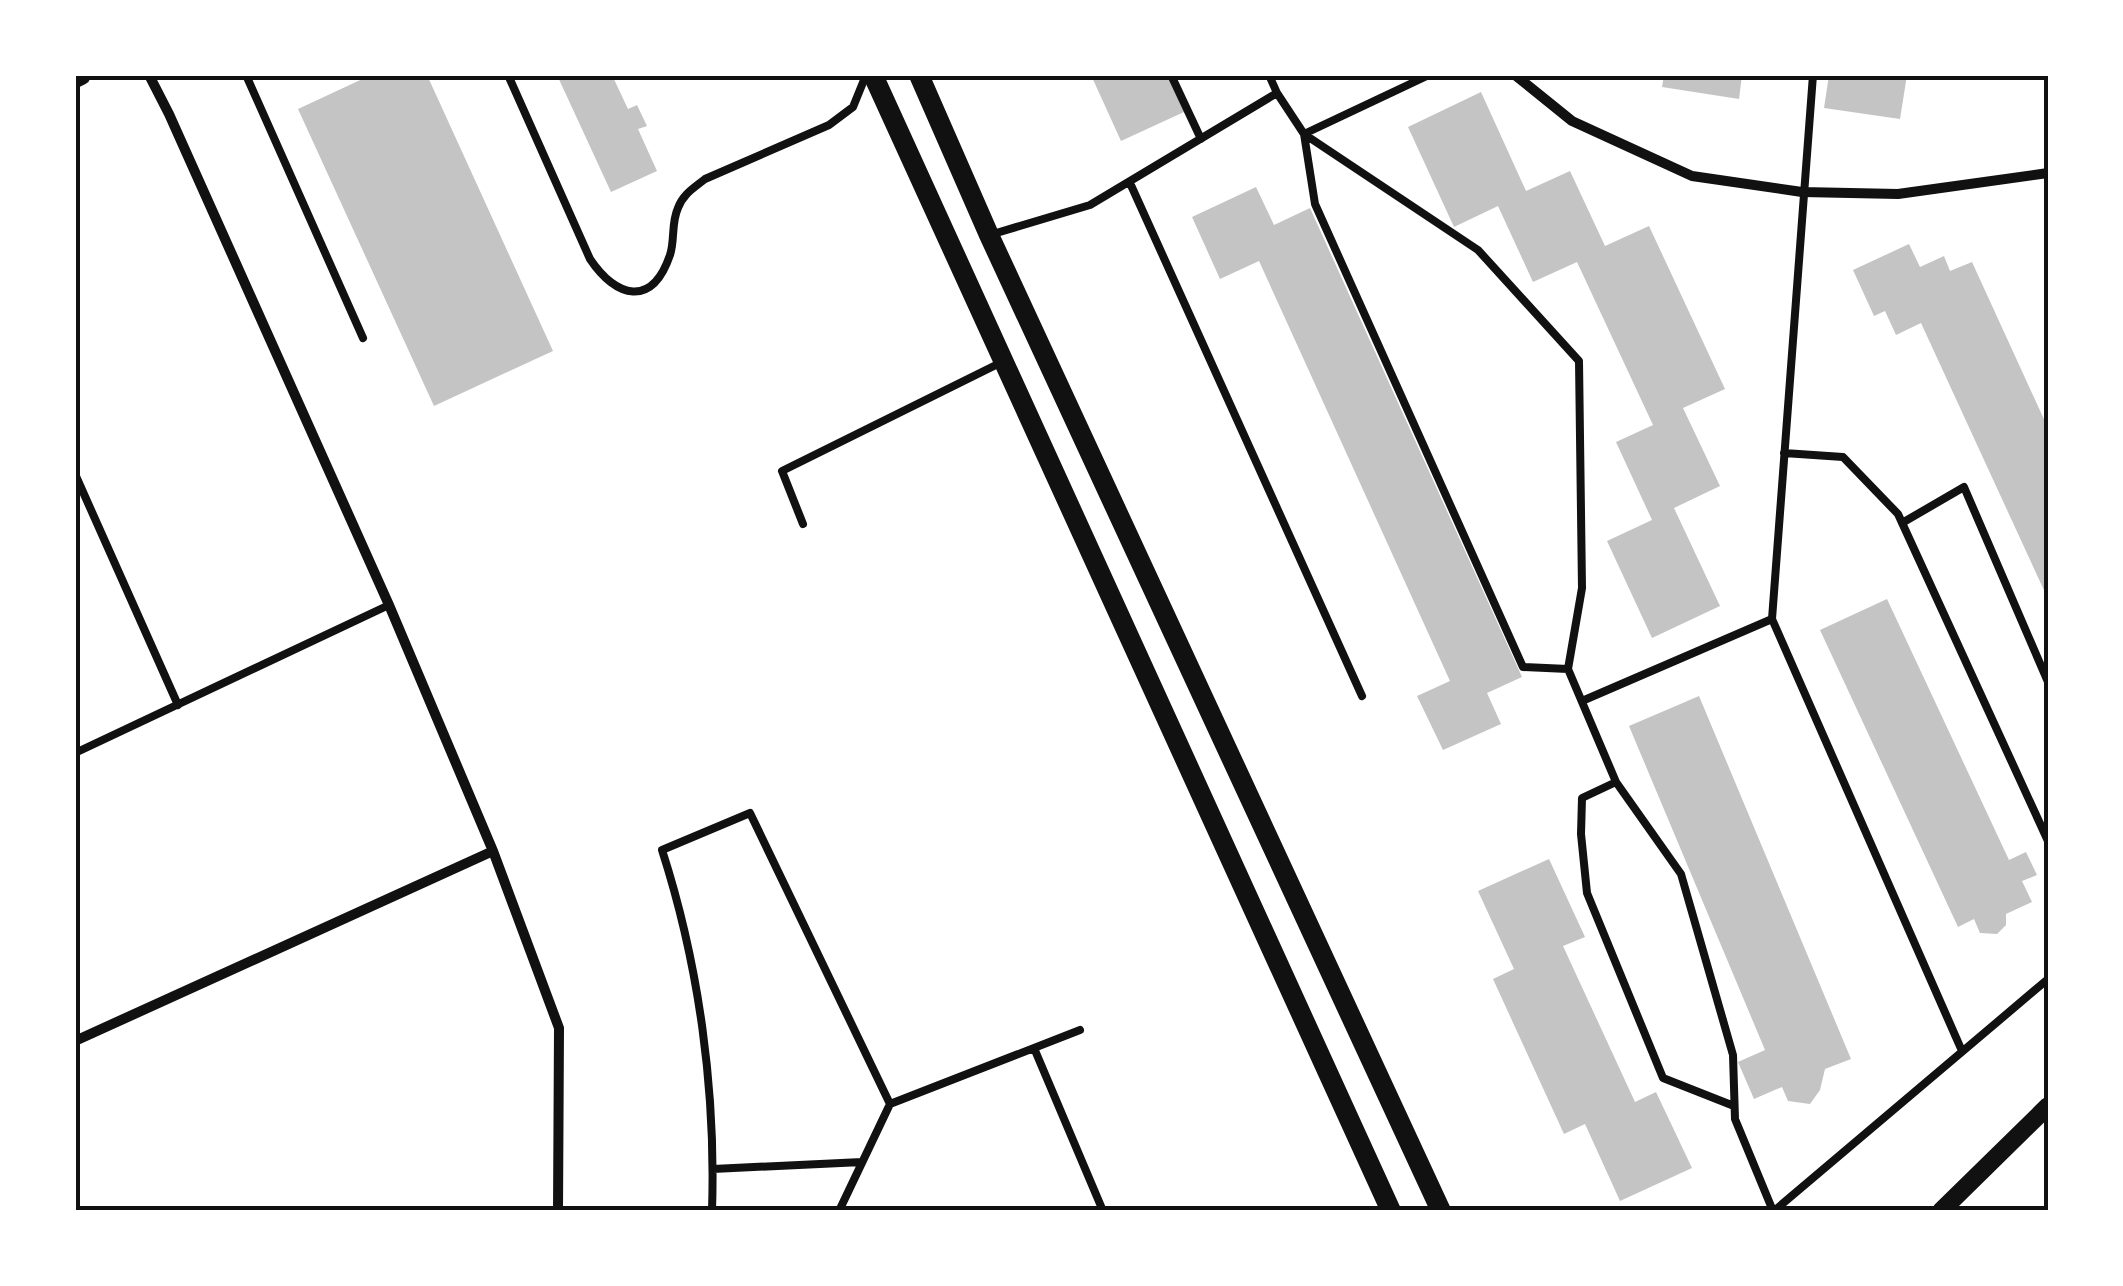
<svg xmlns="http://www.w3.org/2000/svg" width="2123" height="1286" font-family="'Asap Condensed',sans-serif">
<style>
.building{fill:#c4c4c4}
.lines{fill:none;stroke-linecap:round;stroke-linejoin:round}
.service{stroke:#111;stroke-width:8}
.minor{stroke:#111;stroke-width:10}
.tertiary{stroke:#111;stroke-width:18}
.secondary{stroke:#111;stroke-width:20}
.neatline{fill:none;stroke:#111;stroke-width:4}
</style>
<rect width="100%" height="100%" fill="#fff"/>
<path class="building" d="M371,75h56l126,276 -119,55 -136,-297z
M557,75h55l16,34 9,-4 10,21 -9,3 19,42 -46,21z
M1091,75h76l17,37 -63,29z
M1664,75h78l-3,24 -77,-12z
M1829,75h78l-7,44 -76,-11z
M1481,92l45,99 44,-20 35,75 44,-20 76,163 -42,19 37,78 -46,22 46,98 -68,32 -45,-97 45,-21 -36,-78 37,-17 -76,-163 -44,20 -35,-76 -44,21 -46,-100z
M1256,187l18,38 36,-17 212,469 -35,16 14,31 -58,26 -26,-54 33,-15 -191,-420 -39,18 -28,-62z
M1909,244l11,23 24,-11 6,15 22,-9 76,166v171l-127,-276 -25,12 -11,-24 -11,5 -21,-46z
M1887,599l122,261 17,-8 11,23 -15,6 10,21 -26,12v11l-9,9 -17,-1 -6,-14 -16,8 -138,-297z
M1699,696l152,363 -26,10 -5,21 -10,14 -22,-3 -6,-14 -28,12 -16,-37 27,-12 -136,-324z
M1549,859l36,78 -22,9 72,156 21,-10 36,76 -72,33 -35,-77 -21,10 -71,-155 21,-10 -36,-78z"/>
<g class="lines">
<path class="service" d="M246,75l117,263
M508,75l82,184c26,39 62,49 80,-4 5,-15 1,-32 8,-47 5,-14 16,-20 27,-29l124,-54 24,-18 13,-32
M1171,75l30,64
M1269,75l8,18
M1429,75l-125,59 11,70 208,463 45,2
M1813,75l-41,544 190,432
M1130,183l232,513
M993,234l97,-29 187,-112 27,41 174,116 101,111 3,227 -14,81 48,113 65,92 52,181 2,64 38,92
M1784,453l59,4 55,57 150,327
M75,474l103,231
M1902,523l62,-36 84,195
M803,524l-21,-53 220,-109
M1582,701l190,-82
M75,753l314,-148
M1616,782l-34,16 -1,36 6,59 76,185 71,28
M1034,1048l69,163
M713,1169l149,-7
M712,1211c4,-121 -13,-246 -50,-361l88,-37 140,291
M839,1211l51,-107 190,-74
M1774,1211l274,-232"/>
<path class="minor" d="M149,75l20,39 220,491 104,246 66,177 -1,183
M1515,75l57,46 120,55 110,16 96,2 150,-21
M75,1041l418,-190"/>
<path class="tertiary" d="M1941,1211l107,-105"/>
<path class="secondary" d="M873,75l518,1136
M919,75l70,160 452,976
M75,78l6,-3"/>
</g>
<rect width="2123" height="1286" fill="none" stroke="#ffffff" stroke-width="155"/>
<rect x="78" y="78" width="1968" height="1130" class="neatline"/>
</svg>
